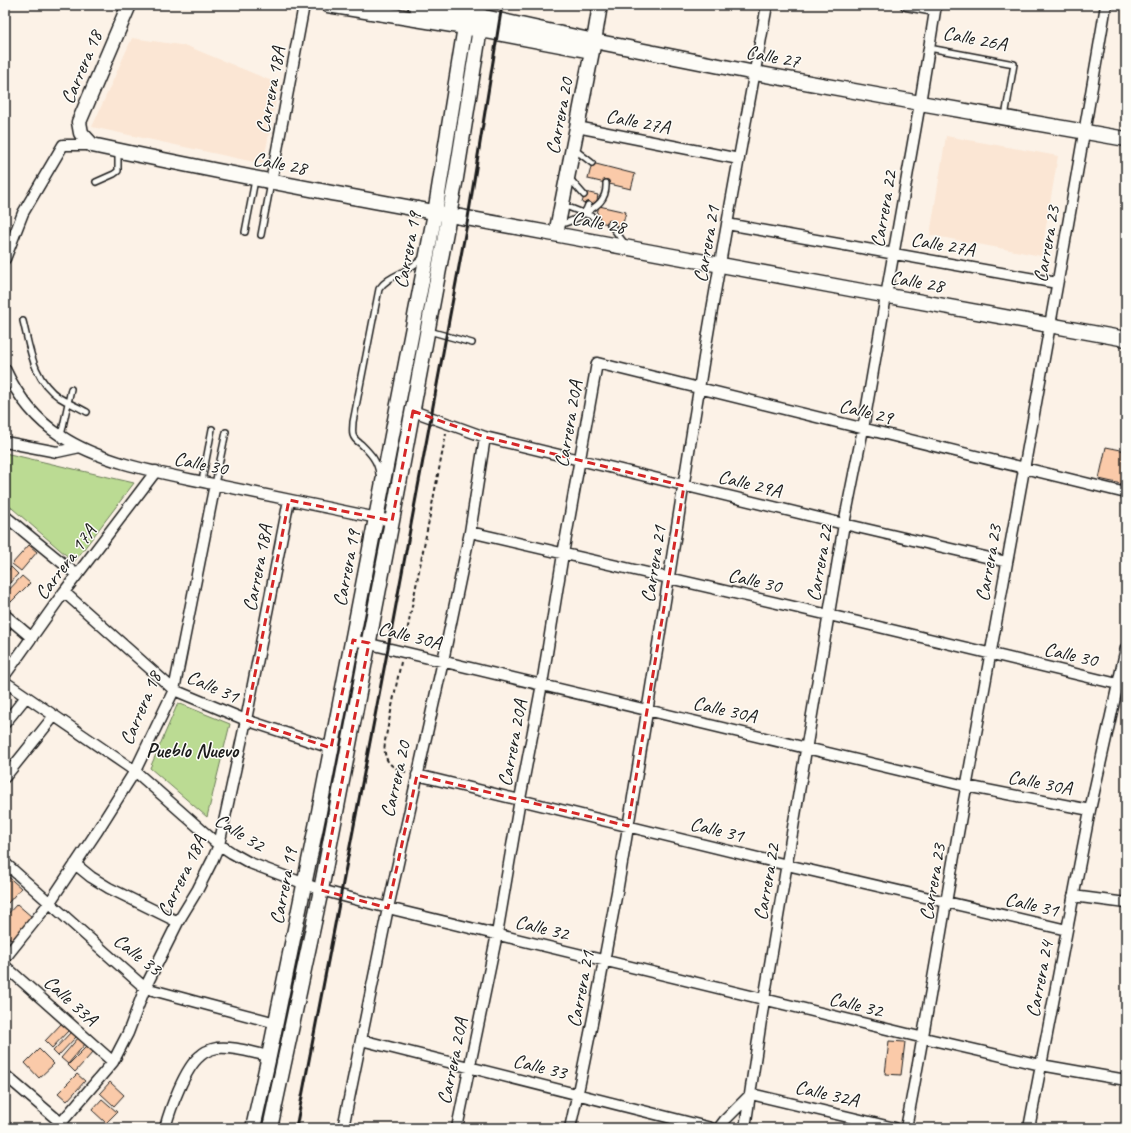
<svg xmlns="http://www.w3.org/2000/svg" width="1131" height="1133" font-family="Caveat,sans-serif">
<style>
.built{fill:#fbe6d4}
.green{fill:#bbdb93;stroke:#6c7c58}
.building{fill:#facaa9;stroke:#1c1c1c}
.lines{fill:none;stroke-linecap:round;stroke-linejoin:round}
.lane-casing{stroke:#1c1c1c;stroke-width:8}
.street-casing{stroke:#1c1c1c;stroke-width:13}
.secondary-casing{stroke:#1c1c1c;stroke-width:17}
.path{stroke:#1c1c1c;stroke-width:2;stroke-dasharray:4 3;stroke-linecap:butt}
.lane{stroke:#fdfcf7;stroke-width:5}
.street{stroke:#fdfcf7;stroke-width:10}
.secondary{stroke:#fdfcf7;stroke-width:14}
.rail{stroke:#1c1c1c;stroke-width:3}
.marked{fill:none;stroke:#d62828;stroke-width:3;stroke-dasharray:8 5;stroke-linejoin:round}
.labels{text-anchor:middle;stroke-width:3;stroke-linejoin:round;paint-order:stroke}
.street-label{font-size:20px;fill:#1c1c1c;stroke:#fdfcf7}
.neighbourhood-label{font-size:21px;font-weight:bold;fill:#1c1c1c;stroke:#fdfcf7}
</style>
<rect width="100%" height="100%" fill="#fcf2e7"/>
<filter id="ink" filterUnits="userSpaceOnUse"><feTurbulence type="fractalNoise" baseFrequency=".025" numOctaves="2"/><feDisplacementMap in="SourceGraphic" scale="8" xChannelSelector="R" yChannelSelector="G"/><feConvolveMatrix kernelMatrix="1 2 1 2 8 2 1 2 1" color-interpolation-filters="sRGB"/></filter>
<g filter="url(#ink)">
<path class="built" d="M132,38l55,8 92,38 -16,80 -171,-37z
M946,136l112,20 -17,100 -111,-21z"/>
<path class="green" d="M5,453l129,30 -60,79 -69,-60z
M178,703l52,21 -23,93 -57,-49z"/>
<path class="building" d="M592,163l43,11 -4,15 -43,-10z
M585,192l13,3 -2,11 -14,-3z
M599,206l27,6 -4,15 -27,-6z
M1106,447l20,4v34l-27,-6z
M29,545l8,7 -16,19 -9,-7z
M11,567l7,7 -13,14v-14z
M22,576l8,7 -19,19 -6,-6v-2z
M5,623l6,6 -6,7z
M5,874l16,14 -13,15 -3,-2z
M17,904l15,13 -20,23 -7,-6v-17z
M62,1023l7,7 -17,18 -7,-7z
M72,1031l5,5 -19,20 -5,-5z
M79,1037l7,6 -18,21 -7,-6z
M889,1041l16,1 -4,33 -16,-1z
M88,1045l6,6 -19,21 -7,-7z
M39,1049l15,15 -15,14 -14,-15z
M77,1074l8,7 -18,20 -9,-8z
M110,1082l14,13 -10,11 -14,-13z
M102,1099l15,13 -11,11 -14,-13z"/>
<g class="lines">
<defs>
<path id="lane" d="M929,48l85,16 -9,53
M574,149l18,14
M570,179l14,16
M96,182l18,-8 4,-3v-19
M563,205l33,13
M584,214c13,-8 23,-14 22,-31
M610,224l15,20
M559,225c12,-4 25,-7 29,-20
M245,232l10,-52
M261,235l10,-52
M23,321c7,28 10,59 37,77 8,5 18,9 27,14
M429,331l43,12
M61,436l10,-47
M379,474c-1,-13 -9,-21 -18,-30 -3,-2 -7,-5 -8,-9 -1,-4 0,-9 0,-13l26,-133c10,-15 31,-16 44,-32
M202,481l10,-52
M215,484l11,-52"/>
<path id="street" d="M906,5l29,5
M577,127l162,32
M271,182l33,-177
M727,224l330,59
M5,259l18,-46 40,-68h29
M5,369c12,26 31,51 56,67 40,27 100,37 147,47 61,13 123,25 184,38
M413,411l72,26 359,87 163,38
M5,442l52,10 23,-5
M5,516l72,59
M470,532l359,83 297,71
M64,592l110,98 72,30 85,28
M5,615l27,23
M353,640l613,146 124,24
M5,675l59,-83 92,-121
M5,682l130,89 79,70 18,12 18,10 71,27 67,18 536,130 117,27 85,15
M5,723l21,-26
M417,775l370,90 280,65
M5,777l49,-61
M5,863l140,125 63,17 68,18
M75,864l16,13 18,11 69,34
M1073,896l53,7
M5,958l45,-56 46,-69 39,-62 39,-81 41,-206
M5,966l108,96
M361,1040l350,88
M5,1075l62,53
M61,1123l52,-61 15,-29 17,-45 33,-66 20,-33 14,-28 7,-16 27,-125 43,-220
M165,1128c5,-19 20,-60 35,-72 4,-4 12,-7 17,-8 17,-2 36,5 52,8
M343,1128l45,-220 55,-247 27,-129 15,-95
M457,1128l40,-194 23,-135 22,-115 21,-130 34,-191 529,130
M570,1128c18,-78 32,-157 47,-236 29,-168 55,-336 82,-503 20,-129 45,-256 68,-384
M719,1128l6,-8 26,-26 144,34
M745,1128l19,-128 80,-476 19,-95 23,-133 34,-193 16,-98
M906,1128c23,-118 41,-237 63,-356 46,-255 94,-511 137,-767
M1029,1128l61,-318 36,-162"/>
<path id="secondary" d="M129,5l-50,117 2,11 11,12c154,33 308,61 462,89 101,18 201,38 302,56 90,16 180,32 270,49
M328,5l137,22 127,24
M415,5l69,12 110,24 161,32 165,30 206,36
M556,234l38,-193 6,-36
M253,1128l16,-72 49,-239 58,-299 59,-305 32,-199
M270,1128l51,-238 71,-369 64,-343 26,-162"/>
</defs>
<use href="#lane" class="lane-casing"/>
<use href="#street" class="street-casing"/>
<use href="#secondary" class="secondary-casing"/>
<path class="path" d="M405,642l41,-208
M401,662l-16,79c-2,18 3,26 21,31"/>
<use href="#lane" class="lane"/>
<use href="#street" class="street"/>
<use href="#secondary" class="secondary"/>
<path class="rail" d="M296,1128l92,-480 80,-430 34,-213"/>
</g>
</g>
<path class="marked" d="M413,411l72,26 199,49 -56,340 -211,-51 -29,133 -67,-18 48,-247 -16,-3 -22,108 -85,-28 43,-220 103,21z"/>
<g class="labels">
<g class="street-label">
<text transform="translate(975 38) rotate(11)" y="7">Calle 26A</text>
<text transform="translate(773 56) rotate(11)" y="7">Calle 27</text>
<text transform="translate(81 67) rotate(-67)" y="7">Carrera 18</text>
<text transform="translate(270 90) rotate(-79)" y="7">Carrera 18A</text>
<text transform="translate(559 116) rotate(-79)" y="7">Carrera 20</text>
<text transform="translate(638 121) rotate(11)" y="7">Calle 27A</text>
<text transform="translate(280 163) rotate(11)" y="7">Calle 28</text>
<text transform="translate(883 209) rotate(-80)" y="7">Carrera 22</text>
<text transform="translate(599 222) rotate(11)" y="7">Calle 28</text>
<text transform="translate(706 244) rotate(-80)" y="7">Carrera 21</text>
<text transform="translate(943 244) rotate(10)" y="7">Calle 27A</text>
<text transform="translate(1046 244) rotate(-80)" y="7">Carrera 23</text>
<text transform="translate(407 250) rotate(-79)" y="7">Carrera 19</text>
<text transform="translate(917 281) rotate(10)" y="7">Calle 28</text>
<text transform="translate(866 411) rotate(14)" y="7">Calle 29</text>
<text transform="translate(568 424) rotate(-80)" y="7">Carrera 20A</text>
<text transform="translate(201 463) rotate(12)" y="7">Calle 30</text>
<text transform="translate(750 483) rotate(14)" y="7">Calle 29A</text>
<text transform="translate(65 562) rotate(-53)" y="7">Carrera 17A</text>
<text transform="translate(819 563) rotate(-80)" y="7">Carrera 22</text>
<text transform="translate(988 563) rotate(-80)" y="7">Carrera 23</text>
<text transform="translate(653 564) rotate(-81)" y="7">Carrera 21</text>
<text transform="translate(257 568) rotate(-79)" y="7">Carrera 18A</text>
<text transform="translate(346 568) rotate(-79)" y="7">Carrera 19</text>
<text transform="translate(755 580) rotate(13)" y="7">Calle 30</text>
<text transform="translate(410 635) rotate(14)" y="7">Calle 30A</text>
<text transform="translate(1071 654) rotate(13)" y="7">Calle 30</text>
<text transform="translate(213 686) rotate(24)" y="7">Calle 31</text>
<text transform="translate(140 708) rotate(-67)" y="7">Carrera 18</text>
<text transform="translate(725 709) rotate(13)" y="7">Calle 30A</text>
<text transform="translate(512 743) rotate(-79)" y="7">Carrera 20A</text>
<text transform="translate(395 779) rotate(-77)" y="7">Carrera 20</text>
<text transform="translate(1040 782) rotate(11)" y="7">Calle 30A</text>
<text transform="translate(717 829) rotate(14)" y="7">Calle 31</text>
<text transform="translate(240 832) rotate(32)" y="7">Calle 32</text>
<text transform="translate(181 876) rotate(-64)" y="7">Carrera 18A</text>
<text transform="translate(766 882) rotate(-80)" y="7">Carrera 22</text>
<text transform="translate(932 882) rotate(-80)" y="7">Carrera 23</text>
<text transform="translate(283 886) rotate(-79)" y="7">Carrera 19</text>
<text transform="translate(1032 904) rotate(13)" y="7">Calle 31</text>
<text transform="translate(542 927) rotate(14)" y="7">Calle 32</text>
<text transform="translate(138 954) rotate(38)" y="7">Calle 33</text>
<text transform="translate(1039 979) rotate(-79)" y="7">Carrera 24</text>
<text transform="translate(580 989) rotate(-79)" y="7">Carrera 21</text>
<text transform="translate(71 1000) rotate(42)" y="7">Calle 33A</text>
<text transform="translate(856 1004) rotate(14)" y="7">Calle 32</text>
<text transform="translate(452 1061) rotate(-78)" y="7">Carrera 20A</text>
<text transform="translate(540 1066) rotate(14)" y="7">Calle 33</text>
<text transform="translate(827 1093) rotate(13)" y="7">Calle 32A</text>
</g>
<g class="neighbourhood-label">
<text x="192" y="757">Pueblo Nuevo</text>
</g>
</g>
<rect width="1131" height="1133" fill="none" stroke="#fdfcf7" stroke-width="20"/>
<rect x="10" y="10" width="1111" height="1113" fill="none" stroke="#1c1c1c" stroke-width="1.5" filter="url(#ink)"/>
</svg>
